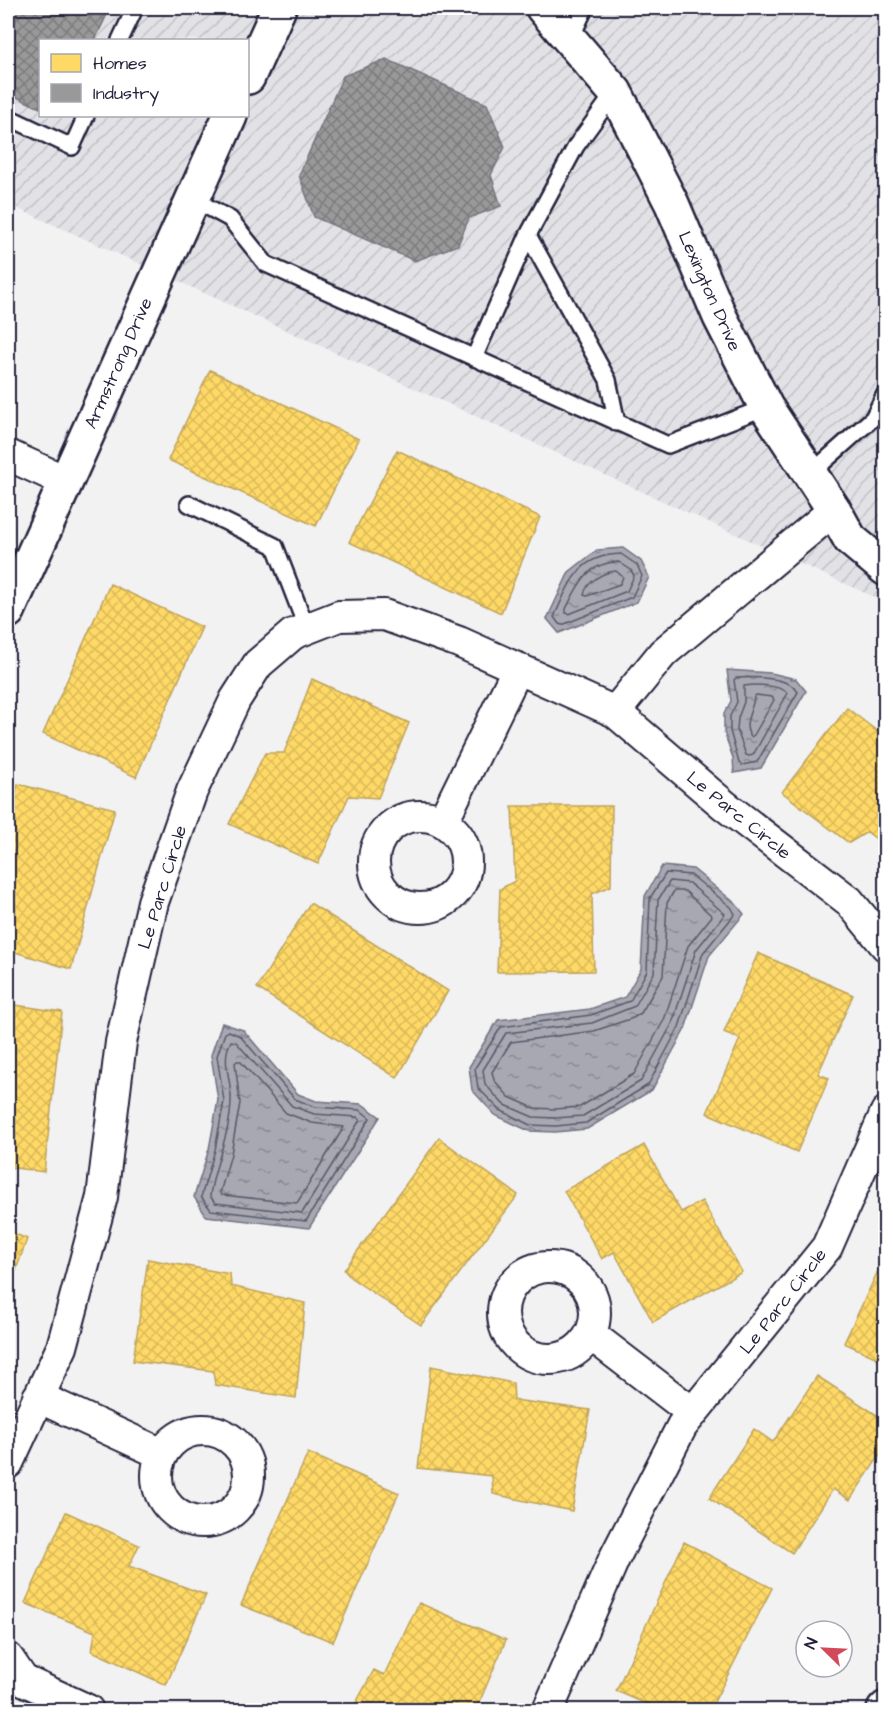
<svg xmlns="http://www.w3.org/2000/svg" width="893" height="1718" font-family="'Architects Daughter',sans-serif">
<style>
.industrial{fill:url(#industrial-furrows);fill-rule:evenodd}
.water{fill:url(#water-ripples);stroke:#727282;stroke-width:1.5}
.homes{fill:url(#homes-cross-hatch);stroke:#bda259;stroke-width:1.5}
.industry{fill:url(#industry-cross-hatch);stroke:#75757d;stroke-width:1.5}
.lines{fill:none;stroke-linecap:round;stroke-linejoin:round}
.shore{stroke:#58586b;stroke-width:1.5}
.lane-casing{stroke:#22223b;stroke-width:20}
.street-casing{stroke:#22223b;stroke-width:34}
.secondary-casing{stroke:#22223b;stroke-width:38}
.primary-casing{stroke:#22223b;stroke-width:38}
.lane{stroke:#fff;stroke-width:15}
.street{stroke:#fff;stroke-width:30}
.secondary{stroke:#fff;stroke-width:33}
.primary{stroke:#fff;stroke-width:33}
.labels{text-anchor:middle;stroke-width:6;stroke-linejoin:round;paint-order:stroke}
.street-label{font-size:18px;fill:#22223b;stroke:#fff}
</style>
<defs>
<pattern id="industrial-furrows" width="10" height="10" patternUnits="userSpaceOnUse" patternTransform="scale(1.5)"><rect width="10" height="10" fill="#e2e2e6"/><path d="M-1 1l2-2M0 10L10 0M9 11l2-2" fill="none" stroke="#c2c2c6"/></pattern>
<pattern id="water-ripples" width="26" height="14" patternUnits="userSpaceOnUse" patternTransform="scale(1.5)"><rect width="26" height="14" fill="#a8a8b2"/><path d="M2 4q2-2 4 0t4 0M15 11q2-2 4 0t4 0" fill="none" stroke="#888892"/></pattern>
<pattern id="homes-cross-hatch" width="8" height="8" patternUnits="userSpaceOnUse" patternTransform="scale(1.5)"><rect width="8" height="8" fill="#ffd966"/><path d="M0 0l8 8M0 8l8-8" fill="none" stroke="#daba59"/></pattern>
<pattern id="industry-cross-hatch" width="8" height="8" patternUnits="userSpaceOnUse" patternTransform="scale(1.5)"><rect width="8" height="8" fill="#999"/><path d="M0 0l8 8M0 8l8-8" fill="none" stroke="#7c7c7e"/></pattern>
</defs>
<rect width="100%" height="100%" fill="#f2f2f3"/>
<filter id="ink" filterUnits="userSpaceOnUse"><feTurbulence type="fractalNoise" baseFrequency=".0167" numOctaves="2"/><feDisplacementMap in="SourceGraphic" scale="12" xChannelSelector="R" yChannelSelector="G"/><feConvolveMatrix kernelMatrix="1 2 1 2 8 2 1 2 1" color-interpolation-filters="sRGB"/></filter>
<g filter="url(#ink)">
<path class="industrial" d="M8,8h877v594l-877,-398zM40,40h208v76h-208z"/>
<path class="water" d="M623,548l18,13 8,16 -12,25 -78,31 -12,-14 22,-47 28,-22z
M727,670l44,3 25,6 10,12 -45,77 -27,5 -1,-15 -9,-26v-18l7,-13z
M662,866l31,3 42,34 9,11 -35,42 -24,73 -33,61 -65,39 -32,3 -26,-1 -34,-16 -23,-25 -3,-23 29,-47 92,-11 35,-12 16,-28 4,-73z
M222,1023l21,7 55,64 18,7 46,3 18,13 -71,111 -103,-12 -12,-19 15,-48 9,-49 -7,-45z"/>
<path class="homes" d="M210,370l149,69 -43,87 -148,-66z
M397,450l143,67 -39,96 -152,-71z
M110,584l92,43 -66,150 -93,-43z
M312,679l97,44 -31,75 -29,-2 -31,68 -89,-40 36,-71h19z
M847,708l39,30v108l-19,-14 -18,11 -67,-51z
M18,784l97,25 -44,160 -63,-19v-129z
M512,806h100l-1,80 -19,8 2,77 -97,1 3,-83 15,-8z
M310,903l138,88 -51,87 -140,-90z
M758,953l95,42 -35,79 11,4 -32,74 -90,-39 33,-74 -16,-7z
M8,1004l54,8 -18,160 -36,-5z
M439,1138l79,57 -97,130 -70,-47 -7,-8z
M644,1145l37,67 21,-11 40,71 -89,50 -39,-70 -12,7 -38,-68z
M8,1231l19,8 -19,54z
M886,1254v108l-42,-19z
M148,1259l82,15 1,12 74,17 -9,95 -81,-13 -2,-14 -80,-10z
M431,1366l82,17 1,17 76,10 -18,101 -79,-17 -1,-18 -74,-8z
M817,1376l69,45v25l-36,54 -17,-11 -41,64 -83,-55 45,-69 19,13z
M308,1453l91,40 -66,149 -92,-37z
M66,1512l73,33 -10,21 77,29 -40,90 -74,-34 3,-19 -70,-29z
M684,1542l88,46 -62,122h-49l-45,-19z
M419,1603l87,37 -30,70h-124l22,-40 10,5z"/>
<path class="industry" d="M8,8h102l-15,32h-55v68l-32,-15z
M386,59l101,45 18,43 -14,28 10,31 -32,12 -11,27 -43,16 -101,-44 -15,-42 44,-99z"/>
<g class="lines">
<path class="shore" d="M621,554l16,11 5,11 -10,21 -70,28 -3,-1 -5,-7c16,-35 24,-62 67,-63z
M619,562l12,8 3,6 -7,15 -58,23 -3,-1v-4c12,-25 22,-47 53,-47z
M616,571l7,6 -3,7 -33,12 -3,-1c2,-13 19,-23 32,-24z
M736,678c17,-1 52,-2 62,14l-41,70 -15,3 -3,-2 -9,-32v-15l7,-14 -3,-22z
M744,686c13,-2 35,-1 44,7l-35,62 -4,1 -3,-1 -9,-25 1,-12 6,-16z
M756,695l16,2 2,3 -20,35 -3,2c-10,-13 2,-26 3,-40z
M666,873l25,2 40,32 4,7 -32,39 -24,74 -31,58 -62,38 -30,3 -26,-1 -30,-15 -22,-22 -3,-20 26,-41 90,-12 39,-14 17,-30 3,-73z
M670,881l19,2 36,31 -29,36 -24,74 -31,57 -58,35 -28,2 -22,-1 -30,-13 -18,-20 -2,-14 23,-37 86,-10 43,-17 19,-33 4,-73z
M674,891h11l27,25 -24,30 -24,74 -30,54 -54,33 -25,2 -21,-1 -25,-11 -15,-17 -2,-8 19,-30 83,-11 39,-13 8,-5 22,-37 4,-73z
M229,1031l11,5 55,63 20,8 45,3 10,8 -64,103 -95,-11 -10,-13 14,-47 9,-49 -7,-45 8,-23z
M231,1041l5,1 56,64 22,8 43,3 3,3 -58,93 -87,-10 -5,-7c4,-32 21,-63 21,-96 1,-21 -11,-39 0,-59z
M237,1061h3l46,52 26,10 32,4 -47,76 -75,-8 -2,-2 11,-39 9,-51 -5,-40z"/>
<defs>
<path id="lane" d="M120,40l15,-32
M570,40l15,-32
M8,117l64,30 14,-31
M193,199l37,20 36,45 402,181 98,-38
M528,235l80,145 9,43
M474,358l54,-123 48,-89 39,-54
M810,474l63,-56 13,-26
M189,504l86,42 32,83"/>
<path id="street" d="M8,455l57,26
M615,712l48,-59 171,-143
M374 862a46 46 0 1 1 92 0a46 46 0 1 1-92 0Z
M443,821l75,-153
M503 1313a46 46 0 1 1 92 0a46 46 0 1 1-92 0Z
M590,1334l103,79
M38,1397l124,57
M157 1476a46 46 0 1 1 92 0a46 46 0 1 1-92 0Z
M8,1463l54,-116 40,-150 19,-155 32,-140 39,-111 43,-91 23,-36 35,-30 46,-18 45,-1 75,27 156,70 109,93 125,96 37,45
M8,1658l15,22 65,30
M548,1710l66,-151 68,-133 145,-179 59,-135"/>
<path id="secondary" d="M543,8l72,84 57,112 48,113 46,90 68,103 16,29 36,30
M248,77l31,-69
M8,611l222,-495"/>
<path id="primary" d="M884,1710l2,-2"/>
</defs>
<use href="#lane" class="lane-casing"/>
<use href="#street" class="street-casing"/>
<use href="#secondary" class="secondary-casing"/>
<use href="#primary" class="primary-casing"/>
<use href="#lane" class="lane"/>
<use href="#street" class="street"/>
<use href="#secondary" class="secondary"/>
<use href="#primary" class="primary"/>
</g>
</g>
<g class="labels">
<g class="street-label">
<text transform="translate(710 291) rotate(66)" y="6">Lexington Drive</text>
<text transform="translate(118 363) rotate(-66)" y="6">Armstrong Drive</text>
<text transform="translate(739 815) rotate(39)" y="6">Le Parc Circle</text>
<text transform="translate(162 887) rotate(-73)" y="6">Le Parc Circle</text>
<text transform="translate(783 1301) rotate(-52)" y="6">Le Parc Circle</text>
</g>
</g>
<rect width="893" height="1718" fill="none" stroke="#fff" stroke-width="30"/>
<rect x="15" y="15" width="863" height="1688" fill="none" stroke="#22223b" stroke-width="2" filter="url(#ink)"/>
<rect x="39" y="39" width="210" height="78" fill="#ffffff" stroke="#a7a7b1" stroke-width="1.5"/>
<rect x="51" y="54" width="30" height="18" fill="#ffd966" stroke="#a7a7b1" stroke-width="1.5"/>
<text x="93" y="69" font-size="18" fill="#22223b">Homes</text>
<rect x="51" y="84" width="30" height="18" fill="#999999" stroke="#a7a7b1" stroke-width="1.5"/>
<text x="93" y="99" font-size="18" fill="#22223b">Industry</text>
<g transform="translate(824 1649) rotate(294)"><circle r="28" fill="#ffffff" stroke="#a7a7b1" stroke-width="1.5"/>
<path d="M0-4.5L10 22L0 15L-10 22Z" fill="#d1495b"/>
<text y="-9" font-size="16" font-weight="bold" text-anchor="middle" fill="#22223b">N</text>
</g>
</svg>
